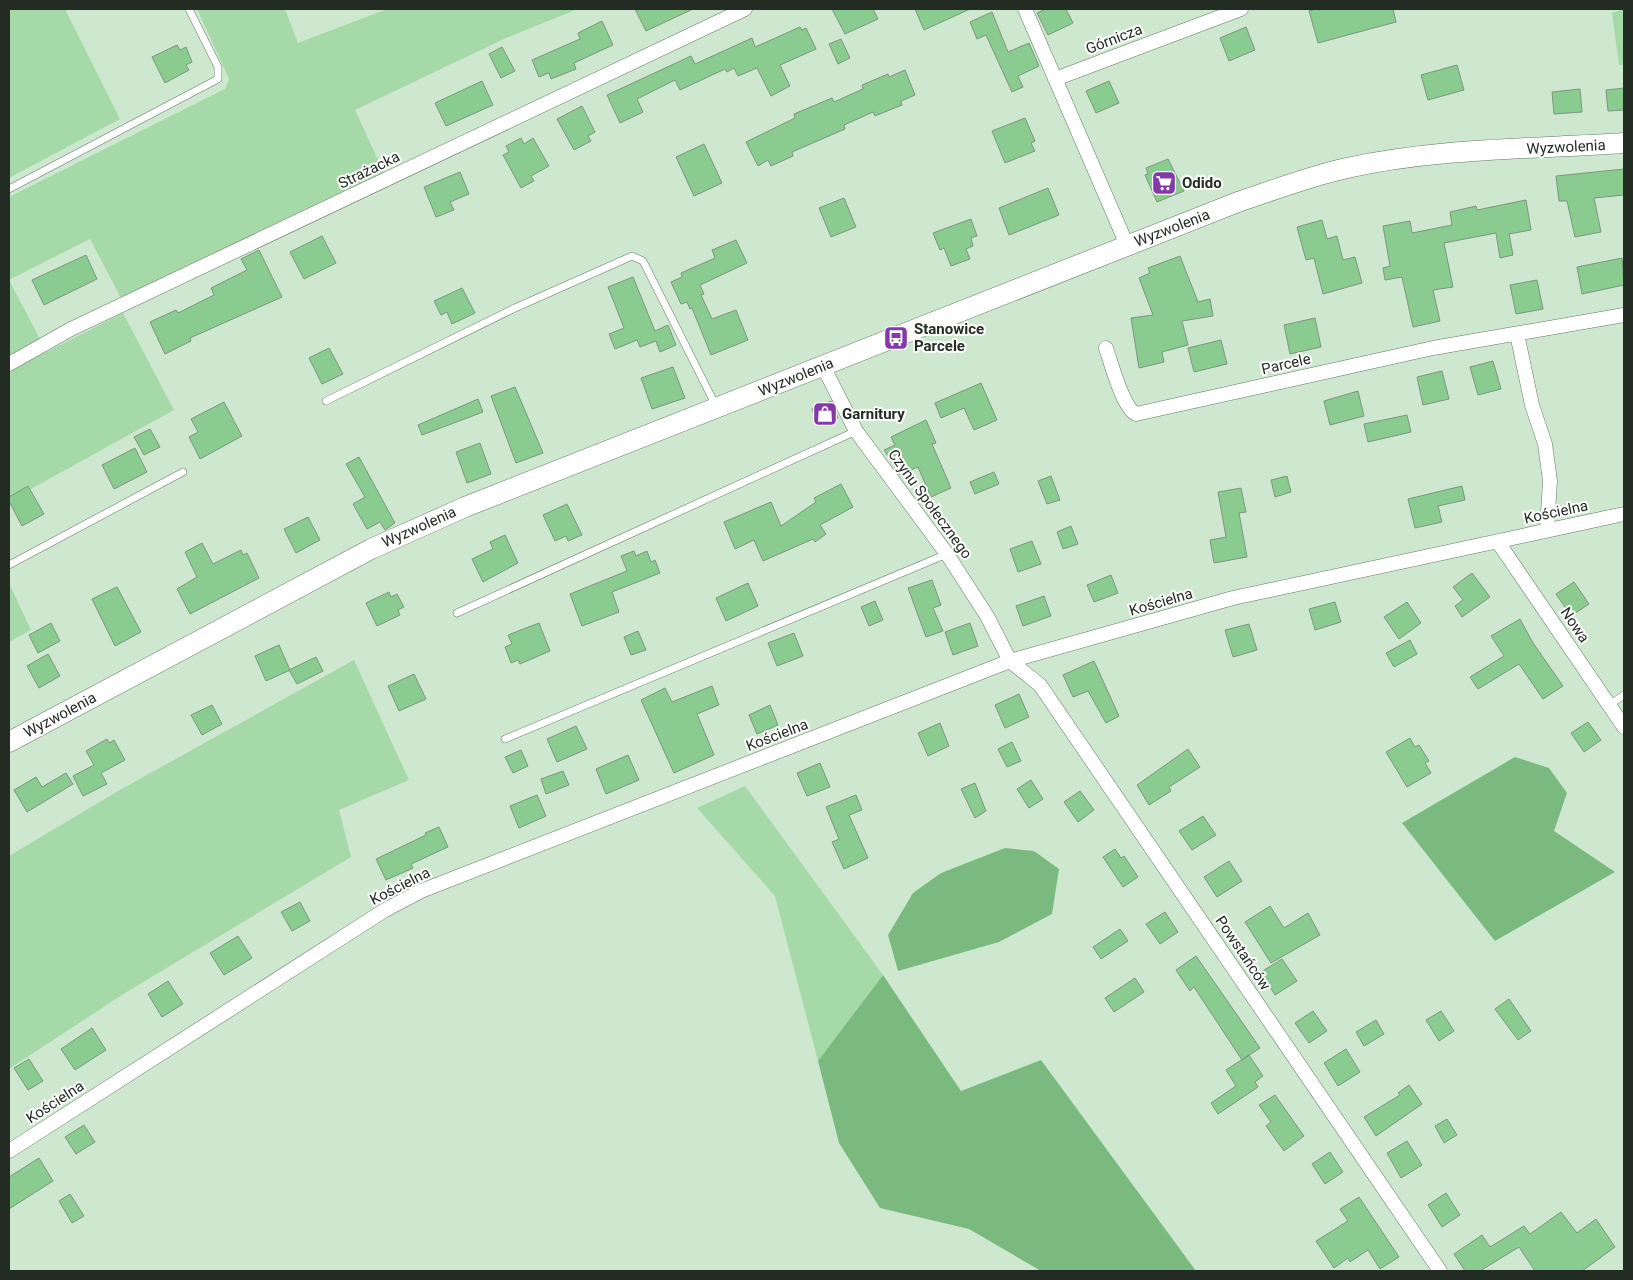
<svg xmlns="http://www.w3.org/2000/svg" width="1633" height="1280" font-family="Roboto,sans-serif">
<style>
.green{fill:#a5daa8}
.forest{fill:#7aba7f}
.building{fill:#8acb8f;stroke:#7d967e}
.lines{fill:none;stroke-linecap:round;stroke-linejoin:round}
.lane-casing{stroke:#627a63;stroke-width:8}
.street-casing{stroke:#627a63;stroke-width:15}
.secondary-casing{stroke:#627a63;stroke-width:21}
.lane{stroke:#fff;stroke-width:7}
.street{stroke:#fff;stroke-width:14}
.secondary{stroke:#fff;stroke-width:20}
.labels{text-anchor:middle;stroke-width:4;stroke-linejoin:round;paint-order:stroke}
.street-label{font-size:15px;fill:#222c22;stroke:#fff}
.poi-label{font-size:15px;font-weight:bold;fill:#222c22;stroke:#fff;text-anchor:start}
</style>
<rect width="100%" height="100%" fill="#cee8cf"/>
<path class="green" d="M9,9h56l55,110 -111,59z
M197,9h88l13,34 89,-34h191l-72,29 -151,72 29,63 -263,125 -31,-59 -81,41 31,59 -31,17v-159l216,-108 4,-10z
M1624,9v56h-5l-7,-52z
M123,313l51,97 -165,91v-130z
M9,583l22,47 -22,12z
M354,660l55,120 -70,30 12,47 -226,136 -116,76v-213l109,-65z
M745,786l138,189 -65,86 -43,-165 -78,-88z"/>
<path class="forest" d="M1515,757l34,11 18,25 -13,38 61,41 -120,69 -93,-118z
M1005,848l29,3 25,18 -7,45 -53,28 -101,29 -10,-36 25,-42 28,-20z
M883,975l78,116 80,-31 155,211h-155l-72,-42 -89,-21 -41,-65 -21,-82z"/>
<path class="building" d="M635,9h58l-47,22z
M832,9h41l5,10 -33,15z
M915,9h55l-46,21z
M1046,9h20l7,14 -25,12 -11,-22z
M1317,9h76l3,13 -78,21 -9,-32z
M992,12l16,40 21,-9 10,23 -21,10 5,11 -11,5 -26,-57 -9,4 -7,-17z
M602,21l11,24 -39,18 2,6 -25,10 -2,-6 -10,4 -7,-17 48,-21 -2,-6z
M800,27l2,3 4,-2 10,21 -36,16 10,21 -19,10 -14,-28 -19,8 -4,-8 -7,4 -2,-3 -45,21 -5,-10 -38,19 6,13 -23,11 -13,-28 84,-39 4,8 57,-26 3,9z
M1246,27l9,23 -26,11 -9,-23z
M841,39l9,19 -12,6 -9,-20z
M177,45l3,5 6,-3 6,15 -6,3 3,5 -24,13 -13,-26z
M502,47l13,24 -14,7 -12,-24z
M1457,65l7,25 -36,10 -7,-25z
M905,70l10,25 -14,6 1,4 -27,11 -2,-4 -29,13 1,4 -53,23 1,4 -22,10 -3,-6 -10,6 -12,-24 49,-24 -1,-4 38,-16 2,4 29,-13 -1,-4 26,-11 1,3z
M482,81l11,24 -47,21 -11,-23z
M1109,81l10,22 -23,10 -10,-22z
M1624,88v22l-16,1 -2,-21z
M1580,89l2,23 -28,2 -2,-22z
M582,106l13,26 -7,4 3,5 -17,9 -17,-31z
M1025,118l10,23 -4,2 4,8 -30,12 -13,-32z
M521,138l3,6 9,-6 16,28 -18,10 3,5 -13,7 -18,-33 6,-3 -3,-6z
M704,144l18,39 -28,13 -18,-39z
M1168,159l16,32 -27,11 -12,-27 3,-1 -2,-6z
M1624,169v26l-30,3 7,34 -26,5 -8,-36h-8l-3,-25z
M460,172l9,22 -19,8 4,8 -18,7 -12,-30z
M1048,188l11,27 -50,20 -10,-27z
M844,198l12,29 -25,10 -12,-29z
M1526,200l5,30 -22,4 4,21 -13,3 -4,-25 -52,10 9,44 -20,3 7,31 -27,6 -11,-50 -17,3 -2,-12 7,-2 -7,-40 27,-5 2,12 40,-8 -2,-13 26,-6 1,4z
M971,219l6,17 -6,2 2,8 -7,3 4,10 -19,7 -7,-18 -4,2 -7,-17z
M1322,220l5,19 10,-3 6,24 12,-3 7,26 -39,11 -9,-36 -8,2 -9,-33z
M322,236l14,27 -32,16 -14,-27z
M736,240l11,23 -47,22 4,9 -3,1 11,24 24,-9 12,30 -37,15 -19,-47 -2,1 -3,-7 -6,2 -10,-22 11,-5 -1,-4 34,-15 -3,-8z
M259,250l23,47 -92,41 1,3 -26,13 -15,-32 26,-12 2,3 36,-18 -3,-7 36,-18 -6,-11z
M86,255l11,24 -53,26 -12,-25z
M1180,256l18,46 12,-3 3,17 -31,5 6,24 -26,7 2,10 -25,6 -8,-50 22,-3 -14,-37 11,-5 -2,-5z
M1622,258l2,27 -42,9 -5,-27z
M633,277l22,54 13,-6 8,20 -16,7 -4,-11 -16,6 -3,-7 -22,9 -6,-15 15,-6 -16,-41z
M1537,280l6,29 -27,5 -6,-29z
M462,288l13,25 -23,11 -5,-12 -6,3 -7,-14z
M1315,318l6,29 -31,7 -6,-29z
M1221,340l6,24 -33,8 -6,-24z
M329,348l14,26 -21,10 -13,-26z
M1493,361l8,28 -23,6 -8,-28z
M673,367l12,31 -33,11 -11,-31z
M1442,371l7,28 -26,6 -6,-28z
M981,383l16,37 -23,10 -10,-22 -23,10 -6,-15z
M515,387l28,66 -27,10 -25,-67z
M1358,391l6,25 -34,9 -6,-24z
M478,399l5,13 -61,23 -4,-10z
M831,401l7,17 -20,8 -6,-17z
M224,402l18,34 -42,23 -11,-22 9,-5 -7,-13z
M1407,415l4,17 -43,10 -4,-18z
M926,420l10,23 -4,1 19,44 -20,9 -13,-30 -18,8 -16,-25 11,-5 -4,-8z
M150,429l10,18 -16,8 -10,-18z
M480,443l11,31 -24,9 -11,-31z
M135,448l12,24 -33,17 -12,-24z
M359,457l36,66 -10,7 -5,-8 -13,7 -14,-25 12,-7 -19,-33z
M994,472l5,12 -24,10 -5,-12z
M1051,476l9,24 -13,4 -9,-23z
M1287,476l4,16 -16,5 -4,-17z
M841,484l12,23 -33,18 6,9 -11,8 -2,-3 -50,22 -9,-21 -19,9 -11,-27 47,-20 10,24 35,-24 -2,-4z
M28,486l16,28 -22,12 -13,-25v-4z
M1462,486l3,14 -27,6 4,16 -27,6 -7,-29z
M1241,488l5,24 -7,1 8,44 -33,6 -4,-23 16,-3 -8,-45z
M567,504l15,31 -14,6 -2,-5 -11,5 -12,-26z
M308,517l12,23 -24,13 -12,-24z
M1071,526l7,18 -15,5 -6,-17z
M505,535l13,28 -35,19 -11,-23 21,-10 -3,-7z
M1032,541l9,23 -23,8 -8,-23z
M202,543l11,21 28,-14 2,5 4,-2 12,25 -69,36 -13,-25 20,-12 -12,-25z
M634,551l2,5 11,-5 4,11 4,-2 5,13 -48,19 7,20 -37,14 -12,-32 57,-23 -6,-15z
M1472,573l18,24 -28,20 -7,-11 8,-6 -10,-13z
M1111,575l7,18 -24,9 -7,-17z
M932,580l9,25 -8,3 10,23 -17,6 -18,-49z
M1574,582l15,22 -18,12 -15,-22z
M748,583l10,23 -32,15 -10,-23z
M117,587l24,45 -26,14 -23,-47z
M389,592l2,5 6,-3 7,13 -6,3 2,5 -23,11 -11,-23z
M1044,596l7,20 -28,10 -7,-20z
M875,601l8,19 -14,6 -8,-19z
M1335,602l6,20 -26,8 -6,-21z
M1407,602l14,21 -22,16 -15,-22z
M1520,619l13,24 30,43 -20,13 -24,-35 -41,25 -8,-12 34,-21 -13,-20z
M51,623l9,18 -22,12 -9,-18z
M539,623l11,28 -30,13 -2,-4 -7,3 -6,-16 7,-3 -4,-9z
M970,623l8,23 -25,9 -8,-23z
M1249,624l8,26 -24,7 -8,-27z
M638,631l8,19 -15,5 -7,-18z
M794,633l9,23 -26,10 -9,-23z
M1410,640l7,14 -23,13 -8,-14z
M279,645l11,25 -24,11 -11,-25z
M48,654l12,22 -21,12 -12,-22z
M316,657l7,14 -26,13 -8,-14z
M1094,661l25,55 -13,7 -18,-32 -15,6 -10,-22z
M414,674l12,25 -27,12 -11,-25z
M712,686l7,19 -22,9 17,41 -40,18 -33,-73 24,-12 7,14z
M1019,694l10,23 -24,11 -10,-23z
M212,705l10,19 -20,11 -11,-20z
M770,705l8,20 -21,9 -8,-19z
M1588,722l13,18 -17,12 -13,-19z
M940,723l9,23 -21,10 -10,-23z
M576,726l11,23 -30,13 -10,-23z
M1410,738l5,9 4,-2 10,16 -4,2 6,10 -24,14 -21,-35z
M107,739l2,4 5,-3 11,20 -24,13 6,11 -24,12 -10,-20 21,-11 -8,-14z
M1012,742l9,19 -14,6 -9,-18z
M1188,749l12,18 -31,20 2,4 -22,14 -12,-20z
M521,750l7,16 -15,7 -8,-16z
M628,755l11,25 -33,14 -10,-25z
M820,763l10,24 -23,9 -10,-23z
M563,771l6,14 -23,9 -5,-15z
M66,773l7,11 -46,28 -13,-22 22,-13 6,10z
M1031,780l12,19 -14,9 -12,-19z
M975,783l11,28 -11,7 -14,-29z
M1080,791l14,19 -16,12 -14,-20z
M537,795l9,21 -27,12 -9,-22z
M856,795l6,15 -13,5 19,43 -24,11 -12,-27 7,-3 -13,-32z
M1203,816l13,19 -24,15 -13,-19z
M439,827l9,20 -37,17 2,4 -27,12 -10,-21 50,-24 -1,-2z
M1115,849l6,9 3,-2 14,21 -15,10 -20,-30z
M1229,861l13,20 -25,16 -13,-20z
M300,902l10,19 -18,10 -11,-19z
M1270,906l14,22 24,-15 12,22 -49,28 -26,-41z
M1165,912l13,20 -18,12 -14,-20z
M1120,929l8,12 -27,18 -8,-12z
M238,936l14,22 -28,17 -14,-22z
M1196,956l64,92 -18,12 -48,-73 -4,4 -14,-21z
M1282,959l15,22 -22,14 -14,-23z
M1135,978l9,14 -30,20 -9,-14z
M168,981l15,23 -21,13 -14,-23z
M1509,999l22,32 -13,9 -23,-31z
M1313,1011l14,20 -18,12 -14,-20z
M1441,1011l13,20 -15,10 -13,-21z
M1376,1020l8,14 -20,12 -8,-14z
M92,1028l14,22 -31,20 -14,-21z
M1346,1049l14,23 -22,14 -14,-23z
M1249,1055l14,21 -8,6 3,5 -40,27 -7,-11 25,-17 -10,-16z
M29,1059l14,22 -15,9 -14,-22z
M1409,1085l13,19 -46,32 -12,-19 36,-22 -2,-2z
M1275,1095l29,41 -20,15 -18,-25 5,-4 -12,-17z
M1447,1119l10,16 -13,8 -9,-17z
M84,1125l11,17 -19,12 -11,-17z
M1407,1141l15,24 -21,13 -14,-25z
M1330,1152l13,20 -18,12 -13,-20z
M39,1158l14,23 -44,28v-32z
M1446,1193l14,22 -18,12 -14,-22z
M70,1194l14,22 -12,7 -13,-22z
M1359,1197l40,60 -19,12 -12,-19 -18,12 -2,-4 -14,10 -18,-27 32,-20 -8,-12z
M1561,1212l16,21 19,-14 19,28 -33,24h-47l-16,-24 -39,24h-15l-11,-17 28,-19 8,12 34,-21 6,8z"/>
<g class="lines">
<defs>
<path id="lane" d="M9,189l209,-110v-12l-29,-58
M326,401l189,-93 117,-52 11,5 73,145
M9,565l174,-93
M457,613l399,-182
M1609,705l15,-10
M505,739l442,-185"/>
<path id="street" d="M1025,9l102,236
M1055,79l186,-70
M1517,334l15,71 13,39 5,37 -3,48
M1106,348c5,15 17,60 30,66l297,-66 191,-33
M9,364l62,-35 674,-320
M823,366l33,65 91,123 40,62 23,45 30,24 400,586
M1498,542l126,185
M9,1151l376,-241 36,-19 589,-230 223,-63 391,-84"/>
<path id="secondary" d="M9,742l362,-193 94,-42 773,-305c36,-12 72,-26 109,-34 90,-20 185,-19 277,-25"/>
</defs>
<use href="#lane" class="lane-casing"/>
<use href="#street" class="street-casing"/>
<use href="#secondary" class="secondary-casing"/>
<use href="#lane" class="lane"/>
<use href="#street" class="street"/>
<use href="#secondary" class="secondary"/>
</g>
<defs>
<symbol id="supermarket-square" viewBox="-11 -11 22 22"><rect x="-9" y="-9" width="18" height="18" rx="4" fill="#8439ab" stroke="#fff"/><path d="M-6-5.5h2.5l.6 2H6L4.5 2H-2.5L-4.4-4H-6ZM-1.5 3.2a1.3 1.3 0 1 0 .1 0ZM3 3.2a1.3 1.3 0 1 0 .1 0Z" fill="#fff"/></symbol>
<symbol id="bus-square" viewBox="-11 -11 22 22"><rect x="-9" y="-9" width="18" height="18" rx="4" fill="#8439ab" stroke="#fff"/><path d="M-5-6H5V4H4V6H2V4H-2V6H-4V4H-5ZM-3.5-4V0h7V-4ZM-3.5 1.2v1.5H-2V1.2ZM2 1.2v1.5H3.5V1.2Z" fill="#fff"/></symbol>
<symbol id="shop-square" viewBox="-11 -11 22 22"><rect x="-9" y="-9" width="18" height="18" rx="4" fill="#8439ab" stroke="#fff"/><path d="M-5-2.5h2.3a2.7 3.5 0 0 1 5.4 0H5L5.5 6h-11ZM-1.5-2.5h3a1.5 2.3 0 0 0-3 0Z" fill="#fff"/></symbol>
</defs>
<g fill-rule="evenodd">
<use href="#supermarket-square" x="1150" y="169" width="28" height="28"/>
<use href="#bus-square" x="882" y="324" width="28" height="28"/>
<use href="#shop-square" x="811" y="400" width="28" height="28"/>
</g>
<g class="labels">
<g class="street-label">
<text transform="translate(1114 39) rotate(-21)" y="5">Górnicza</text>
<text transform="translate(1566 147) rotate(-3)" y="5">Wyzwolenia</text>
<text transform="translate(369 170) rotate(-26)" y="5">Strażacka</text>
<text transform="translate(1172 228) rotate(-21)" y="5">Wyzwolenia</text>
<text transform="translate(1286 364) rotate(-13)" y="5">Parcele</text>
<text transform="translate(796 377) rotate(-22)" y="5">Wyzwolenia</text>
<text transform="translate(930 504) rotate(54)" y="5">Czynu Społecznego</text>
<text transform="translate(1556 512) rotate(-12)" y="5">Kościelna</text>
<text transform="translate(419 527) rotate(-24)" y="5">Wyzwolenia</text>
<text transform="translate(1161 602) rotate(-16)" y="5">Kościelna</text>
<text transform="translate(1575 625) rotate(56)" y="5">Nowa</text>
<text transform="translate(60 715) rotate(-28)" y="5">Wyzwolenia</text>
<text transform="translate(777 735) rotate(-21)" y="5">Kościelna</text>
<text transform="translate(400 886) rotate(-27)" y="5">Kościelna</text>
<text transform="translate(1243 953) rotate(56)" y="5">Powstańców</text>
<text transform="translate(55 1102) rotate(-33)" y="5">Kościelna</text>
</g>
<g class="poi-label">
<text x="1182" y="188">Odido</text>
<text x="914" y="334">Stanowice<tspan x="914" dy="17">Parcele</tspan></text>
<text x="842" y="419">Garnitury</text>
</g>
</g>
<rect width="1633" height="1280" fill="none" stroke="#222c22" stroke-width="20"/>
</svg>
